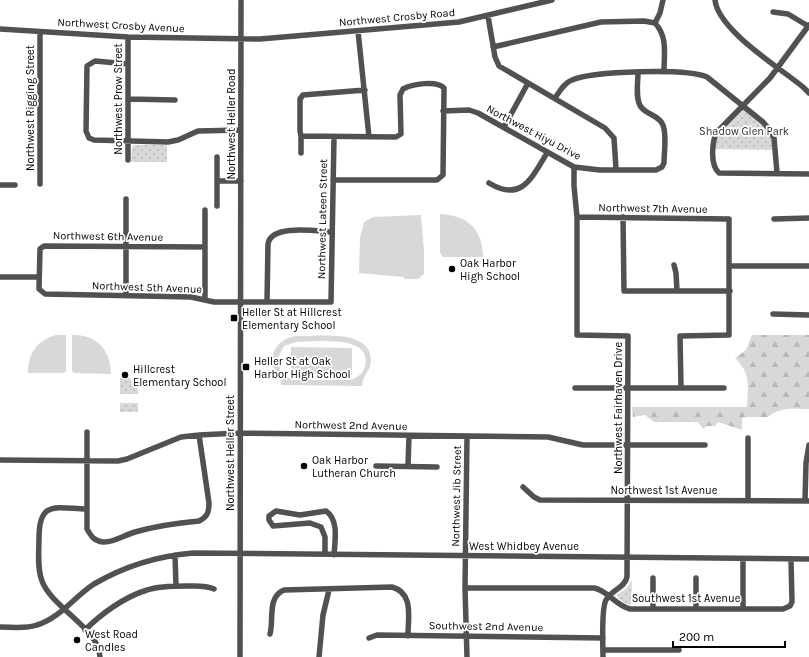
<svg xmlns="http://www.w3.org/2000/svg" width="809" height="657" font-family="Karla,sans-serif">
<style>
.green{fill:url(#green-dots)}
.forest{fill:url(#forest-firs)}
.pitch{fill:#d8d8d8;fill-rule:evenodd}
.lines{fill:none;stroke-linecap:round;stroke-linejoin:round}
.minor{stroke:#515151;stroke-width:5.5}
.poi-dot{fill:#000;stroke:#fff;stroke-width:1.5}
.labels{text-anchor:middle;stroke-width:3.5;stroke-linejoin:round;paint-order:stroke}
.street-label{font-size:11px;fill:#000;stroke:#fff}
.park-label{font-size:11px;fill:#2f2f2f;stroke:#fff}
.poi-label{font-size:11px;fill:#000;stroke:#fff;text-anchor:start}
</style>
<defs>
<pattern id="green-dots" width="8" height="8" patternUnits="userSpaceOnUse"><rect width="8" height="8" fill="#d8d8d8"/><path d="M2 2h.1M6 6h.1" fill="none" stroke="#b8b8b8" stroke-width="1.8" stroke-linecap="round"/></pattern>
<pattern id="forest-firs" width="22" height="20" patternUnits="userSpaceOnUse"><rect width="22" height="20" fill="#d8d8d8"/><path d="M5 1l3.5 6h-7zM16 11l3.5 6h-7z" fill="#b8b8b8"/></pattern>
</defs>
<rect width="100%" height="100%" fill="#fff"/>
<path class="green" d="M742,107l27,22 7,21 -63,-1 3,-16z
M134,145h33v17h-36l1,-14z
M120,378h9l9,8v8h-18z
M120,403h18v9h-18z
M632,580l-1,25 -7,-2 -6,-5 -1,-3 10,-7z"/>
<path class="forest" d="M752,335h57v74c-16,0 -28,-3 -41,8h-22l-4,1v12l-24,-8 -3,4h-8l-4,3 -5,-7h-44l-9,-7 -12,2 -1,-10h115c1,-21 4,-34 -12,-49l11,-8z"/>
<path class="pitch" d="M440,214c27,1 43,15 43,43h-40l-3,-4z
M421,215l3,36v23l-6,5h-14v-2l-45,-4 1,-35 4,-16 9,-5z
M56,335h10v36l-2,2h-36c0,-20 10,-33 28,-38z
M72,335c24,-1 39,15 39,39l-37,-1 -2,-2z
M296,336c22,1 74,-8 75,24 0,11 -9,16 -9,26l-81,-1v-5c-17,-16 -8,-41 15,-44zM296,342c18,0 77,-8 69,24 -2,8 -8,12 -15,14h-57l-6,-3 -7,-7 -2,-12 6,-12z
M291,347l61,1v27l-61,-1z"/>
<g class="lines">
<path class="minor" d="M663,0l-3,13 -5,10c13,14 9,31 9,49
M715,0c3,30 65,68 88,87l6,6
M773,12l15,2 20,12
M488,16l7,41 4,9 106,62 9,10 2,31
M809,25l-39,53 -54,55c-4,11 -6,32 3,40l90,1
M0,29l128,8 132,2 199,-17 93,-22
M358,31l11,106
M128,37v123
M493,47l108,-25 43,-1 11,2
M128,64l-33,-3 -8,5 -1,65 3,7 5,2 74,2 10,-2 20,-9 43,-1
M555,98c5,-7 9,-15 17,-18 21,-9 114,-12 135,-3l56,45 6,7 5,9 3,35
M128,99l47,1
M443,111l26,-1 9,3 96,54 26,3h56l6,-3 2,-4c0,-12 3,-27 -1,-38 -4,-10 -16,-10 -22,-18 -6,-8 -3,-24 -3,-34
M504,127l24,-44
M301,153v-17
M217,157v49
M574,167v19l3,31v118l51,1 -1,241c-2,11 -16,13 -21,23 -5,9 -3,45 -3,57
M333,180h104l6,-5 1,-84v-3c-7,-8 -32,-4 -41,1l-3,6 1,39 -5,3 -95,-1 -1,-5v-32l3,-4 62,-5
M217,181h24
M489,183c33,20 43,-6 58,-30
M40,184v-152
M0,185h15
M126,199v96
M205,210v89
M577,217l152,2v116l-49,1 1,51
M623,217l1,74h106
M774,219l35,-1
M205,247l-161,-1 -4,3 -1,40 6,5 146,3 23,5h117l3,-165
M674,265l2,8 1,18
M730,266h79
M0,277h39
M267,302l1,-58c3,-20 48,-13 64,-12
M773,314l36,1
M575,388h149
M87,432v97c4,7 7,12 16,13 11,1 21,-7 32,-10 21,-6 42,-9 64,-11 8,-4 10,-8 10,-18l-10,-68
M467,437l-2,151 2,69
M0,460l118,1 9,-2 54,-22 18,-2 40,-2 309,4 35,8h122
M376,466l61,1
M408,466l1,-30
M523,487l11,10 6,3 269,1
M748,500v-62
M805,501l1,-38 3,-18
M86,509c-30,-1 -47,-9 -47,29 0,14 -2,30 3,43 10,27 57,47 58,76
M325,554v-17l-4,-10 -11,-4 -37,3 -4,-6v-4l7,-5 24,4 26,-4c13,9 9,29 8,44
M175,555l1,31
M743,559v50
M653,578v30
M696,578v30
M465,588h129c13,2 22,18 36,21h153l7,-3 2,-4 -1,-43
M0,627c12,0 26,2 37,-2 23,-7 37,-28 57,-41 31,-18 63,-28 99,-31l616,6
M85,630c16,-16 39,-33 62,-40 12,-4 28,-4 40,-4 10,0 18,-1 27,3
M270,634c4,-15 -3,-37 14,-44l108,-3c22,6 16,30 16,49
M369,638l8,-3 226,3
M603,650h76
M240,657l1,-657
M319,657l4,-42 6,-25"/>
</g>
<g class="poi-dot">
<circle cx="452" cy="269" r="4"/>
<rect x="230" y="314" width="8" height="8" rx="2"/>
<rect x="242" y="363" width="8" height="8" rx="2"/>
<circle cx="125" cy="375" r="4"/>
<circle cx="304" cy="466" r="4"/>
<circle cx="77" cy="640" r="4"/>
</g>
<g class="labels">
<g class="street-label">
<text transform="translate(397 17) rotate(-5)" y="4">Northwest Crosby Road</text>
<text transform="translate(121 25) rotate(3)" y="4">Northwest Crosby Avenue</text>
<text transform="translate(118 99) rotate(-90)" y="4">Northwest Prow Street</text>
<text transform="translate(30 108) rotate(-90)" y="4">Northwest Rigging Street</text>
<text transform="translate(231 124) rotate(-90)" y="4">Northwest Heller Road</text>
<text transform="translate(534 132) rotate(28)" y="4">Northwest Hiyu Drive</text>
<text transform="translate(653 208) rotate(1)" y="4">Northwest 7th Avenue</text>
<text transform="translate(322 219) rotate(-89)" y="4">Northwest Lateen Street</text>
<text transform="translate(108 236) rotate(1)" y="4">Northwest 6th Avenue</text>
<text transform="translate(147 287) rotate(2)" y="4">Northwest 5th Avenue</text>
<text transform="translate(618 408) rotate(-90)" y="4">Northwest Fairhaven Drive</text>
<text transform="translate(351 425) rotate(1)" y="4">Northwest 2nd Avenue</text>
<text transform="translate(230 453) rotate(-90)" y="4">Northwest Heller Street</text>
<text x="664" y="494">Northwest 1st Avenue</text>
<text transform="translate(456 496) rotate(-89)" y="4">Northwest Jib Street</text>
<text x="524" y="550">West Whidbey Avenue</text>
<text x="686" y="602">Southwest 1st Avenue</text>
<text transform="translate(486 626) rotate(1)" y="4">Southwest 2nd Avenue</text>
</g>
<g class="park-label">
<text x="744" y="135">Shadow Glen Park</text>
</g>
<g class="poi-label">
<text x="460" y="267">Oak Harbor<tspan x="460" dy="13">High School</tspan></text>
<text x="242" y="316">Heller St at Hillcrest<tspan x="242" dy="13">Elementary School</tspan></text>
<text x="254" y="365">Heller St at Oak<tspan x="254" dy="13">Harbor High School</tspan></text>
<text x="133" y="373">Hillcrest<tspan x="133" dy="13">Elementary School</tspan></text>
<text x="312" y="464">Oak Harbor<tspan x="312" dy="13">Lutheran Church</tspan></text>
<text x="85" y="638">West Road<tspan x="85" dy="13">Candles</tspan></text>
</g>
</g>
<path d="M673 641v6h112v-6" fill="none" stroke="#000000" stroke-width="2"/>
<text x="679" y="641" font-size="12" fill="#000000" stroke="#ffffff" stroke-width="3" paint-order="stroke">200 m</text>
</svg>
